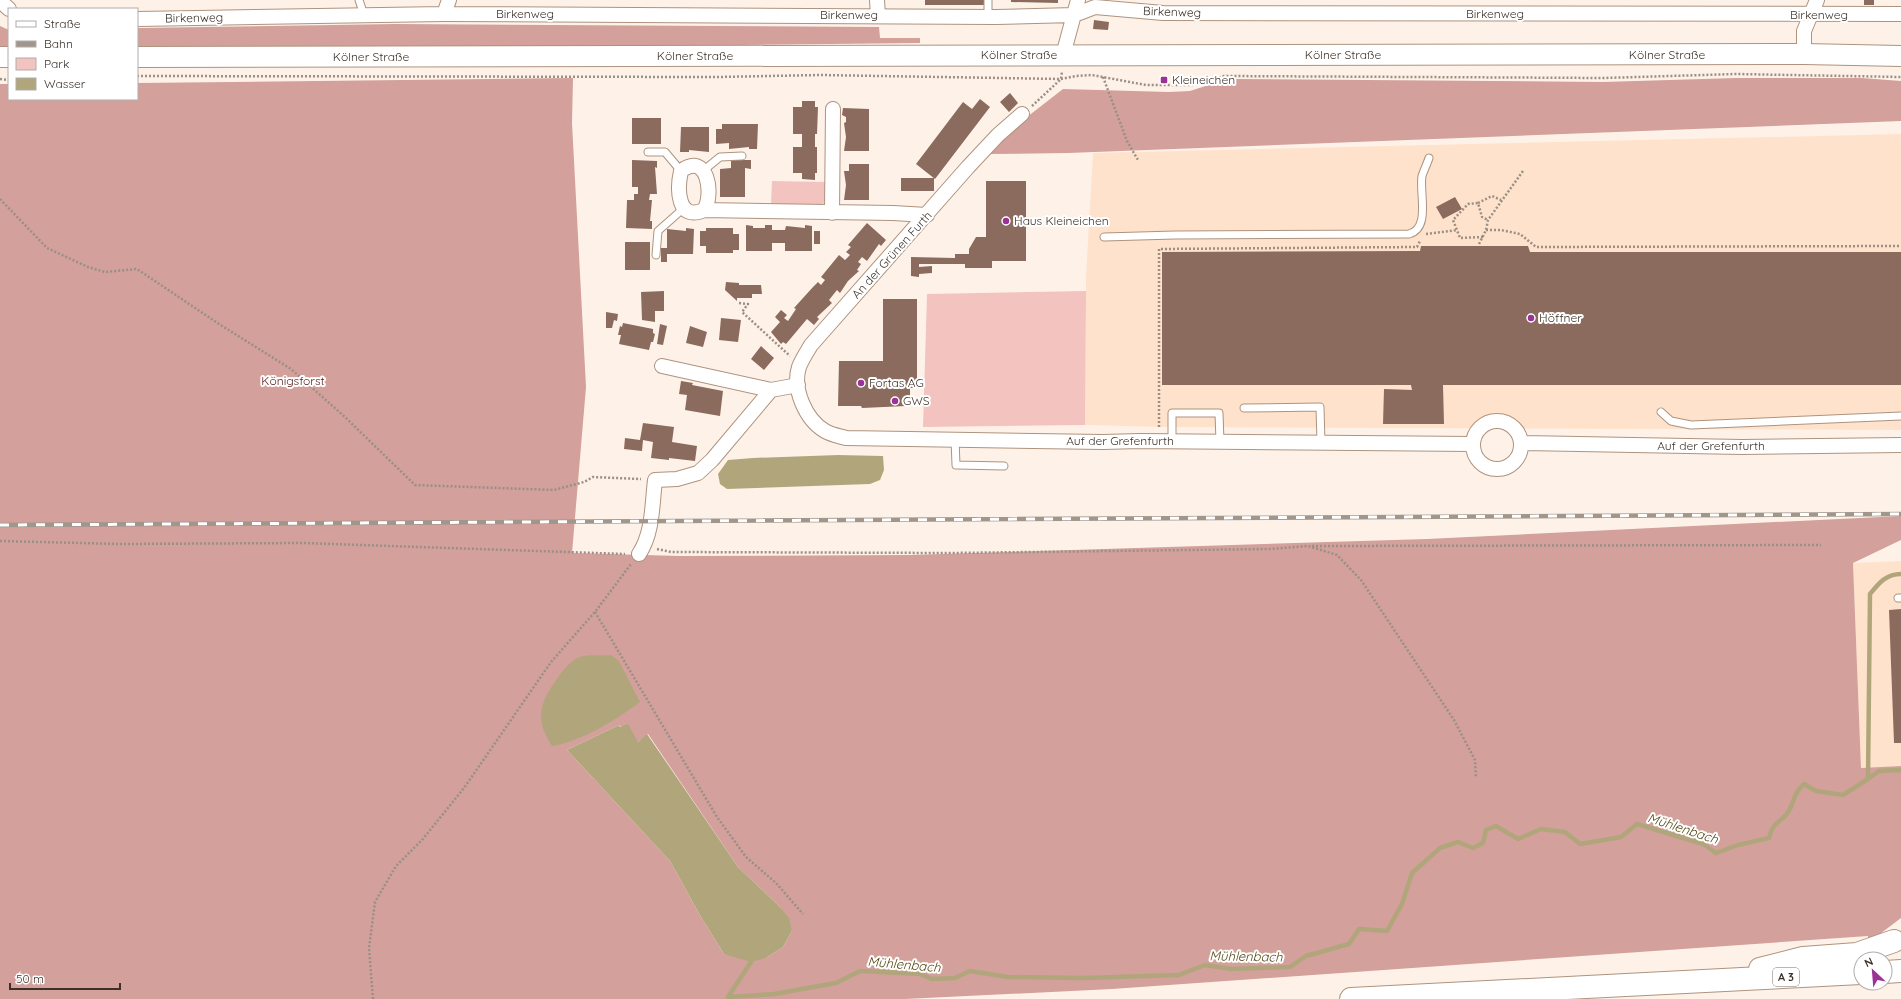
<svg xmlns="http://www.w3.org/2000/svg" width="1901" height="999" font-family="Quicksand,sans-serif">
<style>
.built{fill:#ffe2cb}
.green{fill:#f2c3bf}
.forest{fill:#d3a09c;fill-rule:evenodd}
.water{fill:#b1a67b}
.lines{fill:none;stroke-linecap:round;stroke-linejoin:round}
.stream{stroke:#b1a67b;stroke-width:4.5}
.building{fill:#8a6b5e}
.lane-casing{stroke:#ae937e;stroke-width:9}
.street-casing{stroke:#ae937e;stroke-width:16}
.secondary-casing{stroke:#ae937e;stroke-width:22}
.highway-casing{stroke:#ae937e;stroke-width:24}
.path{stroke:#9a8f85;stroke-width:2.5;stroke-dasharray:2 2;stroke-linecap:butt}
.lane{stroke:#fff;stroke-width:7}
.street{stroke:#fff;stroke-width:14}
.secondary{stroke:#fff;stroke-width:20}
.highway{stroke:#fff;stroke-width:22}
.rail-casing{stroke:#a1968c;stroke-width:4.5}
.rail{stroke:#fff;stroke-width:3;stroke-dasharray:9;stroke-linecap:butt}
.poi-dot{fill:#9b3396;stroke:#fff;stroke-width:1.5}
.labels{text-anchor:middle;stroke-width:4;stroke-linejoin:round;paint-order:stroke}
.shield{fill:#fff;stroke:#766f68;stroke-width:1}
.shield-label{font-size:11px;font-weight:bold;fill:#3c3128}
.street-label{font-size:12px;fill:#3c3128;stroke:#fff}
.poi-label{font-size:12px;fill:#3c3128;stroke:#fff;text-anchor:start}
.park-label{font-size:12px;fill:#571919;stroke:#fff}
.water-label{font-size:13px;font-style:italic;fill:#554a14;stroke:#fff}
</style>
<rect width="100%" height="100%" fill="#fef2e8"/>
<path class="built" d="M1901,134v296l-739,-3 -77,-2 1,-149 7,-123z
M1901,561v205l-40,3 -8,-206z"/>
<path class="green" d="M772,181l55,1v17l-4,5h-52z
M1086,291l-1,134 -162,2 4,-133z"/>
<path class="forest" d="M396,24l483,3 1,11h40v5l-527,6h-256v-21z
M0,26l9,4v19h-9z
M573,78l-1,45 14,264 -14,166 108,3 229,-1 518,-16 474,-23v24l-48,23 8,205 40,-2v152l-33,25v-7l-756,53 -207,10h-905v-915h9v15h128v-16zM619,725l19,17 10,-8 90,133 42,40 12,24 -9,16 -17,11 -42,-4 -23,-37 -31,-56 -103,-111z
M1736,78h126l39,3v40l-833,32 -80,1 39,-37 36,-28 106,3 21,-1 25,-8 22,-4 366,3z"/>
<path class="water" d="M838,455l45,1 1,14 -4,10 -10,4 -143,5 -7,-5 -2,-10 10,-14 25,-2z
M611,655l8,6 21,41c-24,18 -58,39 -88,44 -19,-29 -11,-45 7,-70 6,-8 12,-16 21,-19 9,-3 21,-1 31,-2z
M628,724l10,18 9,-8 91,133 42,40 9,11 3,13 -9,16 -17,11 -15,4 -27,-8 -23,-37 -31,-56 -103,-111 52,-25 1,2z"/>
<g class="lines">
<path class="stream" d="M1868,779l11,-8 22,-1
M751,962l-23,35 46,-3 62,-11 24,-12 60,3 12,5 23,-1 15,-7 38,6 76,1 95,-3 26,-10 26,4 59,-2 16,-11 43,-12 10,-15 28,2 15,-27 10,-31 28,-25 18,-6 15,6 10,-5 3,-13 10,-4 22,13 23,-10 24,3 15,12 41,-7 16,-13 66,20 13,9 22,-8 31,-7c4,-18 13,-15 20,-27 6,-12 5,-18 15,-27l12,7 27,4 25,-16 2,-185c9,-11 16,-20 31,-20"/>
</g>
<path class="building" d="M925,0h60v5h-60z
M1011,0h47v3l-47,-1z
M1864,0h10v5h-10z
M1094,20l15,2 -1,8 -15,-1z
M1010,93l8,10 -9,9 -9,-10z
M980,99l10,8 -55,72 -19,-15 47,-62 9,7z
M802,101h13v6h3l-1,27h-2v13h2v26h-2v7l-13,-1v-6h-9v-26h9v-13h-9v-27h9z
M843,108l26,1v42h-25l2,-14 -2,-14 2,-1v-5l-4,-2z
M632,118h29v26h-29z
M722,124h36l-1,25h-8v-2l-20,2v-6l-13,1v-15h6z
M681,127h28v25l-20,-2v2h-9z
M632,160l25,1v7l-2,-1 2,27h-7l-1,6h3l-2,21h2v8l-26,-1 1,-28h7v-6h4v-7h-6z
M731,160h20v9l-6,-1v29h-25v-28l11,-1z
M849,164h20v36h-25l2,-15 -2,-14h5z
M901,178h33v13h-33z
M986,181h40v80h-34v7h-27v-4h-46v3l13,-1v7l-13,1v3l-8,-1v-19l44,1v-4h14v-5l7,-12h10z
M1455,197l7,12 -19,10 -7,-12z
M867,223l19,17 -5,6 -2,-2 -12,17 -5,-4 -4,5 3,2 -4,6 2,1 -11,10 -8,12 -3,-3 -8,10 3,3 -15,14 2,2 -5,6 -7,-6 -21,25 -3,-2 -2,2 -10,-12 9,-10 -5,-5 6,-7 6,5 -3,3 4,3 8,-12 -2,-1 19,-21 5,-5 3,3 4,-5 -4,-3 18,-22 6,5 5,-5 -4,-3 5,-5 -3,-2z
M746,225l7,1v2h12v-3h7v5h13l1,-4 19,2v-3l7,1v25h-27v-8h-13v8h-26z
M686,228l8,1 -1,25h-26v8h-6v-14h6v-19l19,2z
M706,228h27v6h6v16h-6v3h-27v-7h-6v-15h6z
M814,231h6v13h-6z
M625,242h25v28h-25z
M1421,246h107l2,6h371v133h-458l1,39h-61l1,-35 28,1 -1,-5h-249v-133l258,-1z
M726,282l13,1v2h22l1,9h-10v4h-15v3l-12,-11z
M664,291v20h-9v11l-13,-2 -1,-28z
M883,299h34v89h-7v11h-3l-1,7 -44,2 -1,-2h-23l1,-45h44z
M606,312l12,2 -1,7 -3,-1 -2,8h-6z
M721,318l20,2 -3,22 -19,-2z
M623,323l30,6v4l2,1 -2,8h-2l-2,8 -30,-6 2,-9h-3l2,-9 2,1z
M660,324l7,2 -4,19 -6,-1z
M690,326l17,6 -4,15 -17,-4z
M761,346l13,12 -10,12 -13,-11z
M681,381l12,2 -1,2 31,6 -3,25 -35,-6 2,-15 -8,-1z
M643,423l31,4 -2,15 25,4 -2,15 -26,-3v2l-18,-2 2,-16 -10,-2 -1,11 -18,-2 1,-11 15,2z
M1901,609v134h-7l-5,-133z"/>
<g class="lines">
<defs>
<path id="lane" d="M359,0l5,15
M988,17v-17
M648,152h17l16,19
M704,170l16,-13 22,-1
M1104,237l71,-2 234,-1c22,-6 10,-41 13,-58 2,-6 5,-12 7,-18
M656,255l2,-24 26,-23
M1244,408l76,-1 1,36
M1661,412l10,9 20,4 210,-9
M955,439l1,26 48,1
M1172,441v-28h47l1,29
M1898,598h3"/>
<path id="street" d="M877,0l1,16
M0,1l9,8
M444,14l5,-14
M137,19l307,-5 552,3 78,-2 21,-8 68,6 738,1
M1804,54v-23l13,-31
M1063,55l15,-55
M1022,114l-24,21 -30,32 -157,178c-4,7 -9,14 -12,22 -7,22 7,53 26,64 7,4 14,5 21,7l257,4 37,-1 332,3
M704,210c10,-15 4,-59 -23,-39 -4,18 -4,51 23,39l189,3 34,2
M832,213l1,-104
M662,366l109,24
M1473 445a24 24 0 1 1 48 0a24 24 0 1 1-48 0Z
M1521,443l221,4 159,-2
M639,554c14,-21 13,-49 16,-74l22,-1 21,-6 14,-13 59,-70 27,-5"/>
<path id="secondary" d="M0,57h9
M137,57l1667,-3 97,2"/>
<path id="highway" d="M1760,969l43,-11 54,-4 37,-13
M1885,972l16,-1
M1351,999l510,-26"/>
</defs>
<use href="#lane" class="lane-casing"/>
<use href="#street" class="street-casing"/>
<use href="#secondary" class="secondary-casing"/>
<use href="#highway" class="highway-casing"/>
<path class="path" d="M137,76l580,1 103,-2 241,4 15,-3 16,-1 54,10h46l32,-9 380,2 132,-4 165,3
M1103,77l24,64 11,19
M0,79l9,1
M1032,106l29,-27 1,-7
M0,199l47,49 41,19 17,5 32,-3 82,55 72,45 55,49 69,67 139,5 30,-8 9,-5 48,2
M1478,203l14,-7 9,4
M1486,230h15l19,4 16,13 365,-1
M1426,234l31,-4
M1483,237l-23,1 -7,-18 15,-16 10,-1 4,14 6,3
M1479,244l7,-14 2,-10 35,-49
M739,303l9,1 -6,8 48,44
M1159,427v-178l258,-2 3,-6
M0,541l120,3 183,-1 322,11
M1312,546l509,-1
M657,549l14,3 278,1 321,-4 38,-3 29,9 24,25 93,140 21,40 1,18
M595,612l122,205 29,40 30,26 27,31
M373,999l-4,-51 6,-46 21,-36 26,-26 42,-52 87,-126 44,-50 36,-48"/>
<use href="#lane" class="lane"/>
<use href="#street" class="street"/>
<use href="#secondary" class="secondary"/>
<use href="#highway" class="highway"/>
<defs>
<path id="rail" d="M0,525l1901,-11"/>
</defs>
<use href="#rail" class="rail-casing"/>
<use href="#rail" class="rail"/>
</g>
<g class="poi-dot">
<rect x="1160" y="76" width="8" height="8" rx="2"/>
<circle cx="1006" cy="221" r="4"/>
<circle cx="1531" cy="318" r="4"/>
<circle cx="861" cy="383" r="4"/>
<circle cx="895" cy="401" r="4"/>
</g>
<g class="labels">
<rect class="shield" x="1773" y="968" width="26" height="18" rx="3"/>
<g class="shield-label">
<text x="1786" y="981">A 3</text>
</g>
<g class="street-label">
<text transform="translate(1172 12) rotate(2)" y="4">Birkenweg</text>
<text x="525" y="18">Birkenweg</text>
<text x="1495" y="18">Birkenweg</text>
<text x="849" y="19">Birkenweg</text>
<text x="1819" y="19">Birkenweg</text>
<text transform="translate(194 18) rotate(-1)" y="4">Birkenweg</text>
<text x="1019" y="59">Kölner Straße</text>
<text x="1343" y="59">Kölner Straße</text>
<text x="1667" y="59">Kölner Straße</text>
<text x="695" y="60">Kölner Straße</text>
<text x="371" y="61">Kölner Straße</text>
<text transform="translate(892 255) rotate(-48)" y="4">An der Grünen Furth</text>
<text x="1120" y="445">Auf der Grefenfurth</text>
<text x="1711" y="450">Auf der Grefenfurth</text>
</g>
<g class="poi-label">
<text x="1172" y="84">Kleineichen</text>
<text x="1014" y="225">Haus Kleineichen</text>
<text x="1539" y="322">Höffner</text>
<text x="869" y="387">Fortas AG</text>
<text x="903" y="405">GWS</text>
</g>
<g class="park-label">
<text x="293" y="385">Königsforst</text>
</g>
<g class="water-label">
<text transform="translate(1683 828) rotate(18)" y="5">Mühlenbach</text>
<text transform="translate(1246 956) rotate(1)" y="5">Mühlenbach</text>
<text transform="translate(904 964) rotate(5)" y="5">Mühlenbach</text>
</g>
</g>
<rect x="8" y="8" width="130" height="92" fill="#ffffff" stroke="#b1ada9"/>
<rect x="16" y="21" width="20" height="6" fill="#ffffff" stroke="#b1ada9"/>
<text x="44" y="28" font-size="12" fill="#3c3128">Straße</text>
<rect x="16" y="41" width="20" height="6" fill="#a1968c" stroke="#b1ada9"/>
<text x="44" y="48" font-size="12" fill="#3c3128">Bahn</text>
<rect x="16" y="58" width="20" height="12" fill="#f2c3bf" stroke="#b1ada9"/>
<text x="44" y="68" font-size="12" fill="#3c3128">Park</text>
<rect x="16" y="78" width="20" height="12" fill="#b1a67b" stroke="#b1ada9"/>
<text x="44" y="88" font-size="12" fill="#3c3128">Wasser</text>
<g transform="translate(1873 971) rotate(334)"><circle r="19" fill="#ffffff" stroke="#b1ada9"/>
<path d="M0-3L7 15L0 10L-7 15Z" fill="#9b3396"/>
<text y="-6" font-size="11" font-weight="bold" text-anchor="middle" fill="#3c3128">N</text>
</g>
<path d="M10 983v6h110v-6" fill="none" stroke="#3c3128" stroke-width="2"/>
<text x="16" y="983" font-size="12" fill="#3c3128" stroke="#ffffff" stroke-width="3" paint-order="stroke">50 m</text>
</svg>
